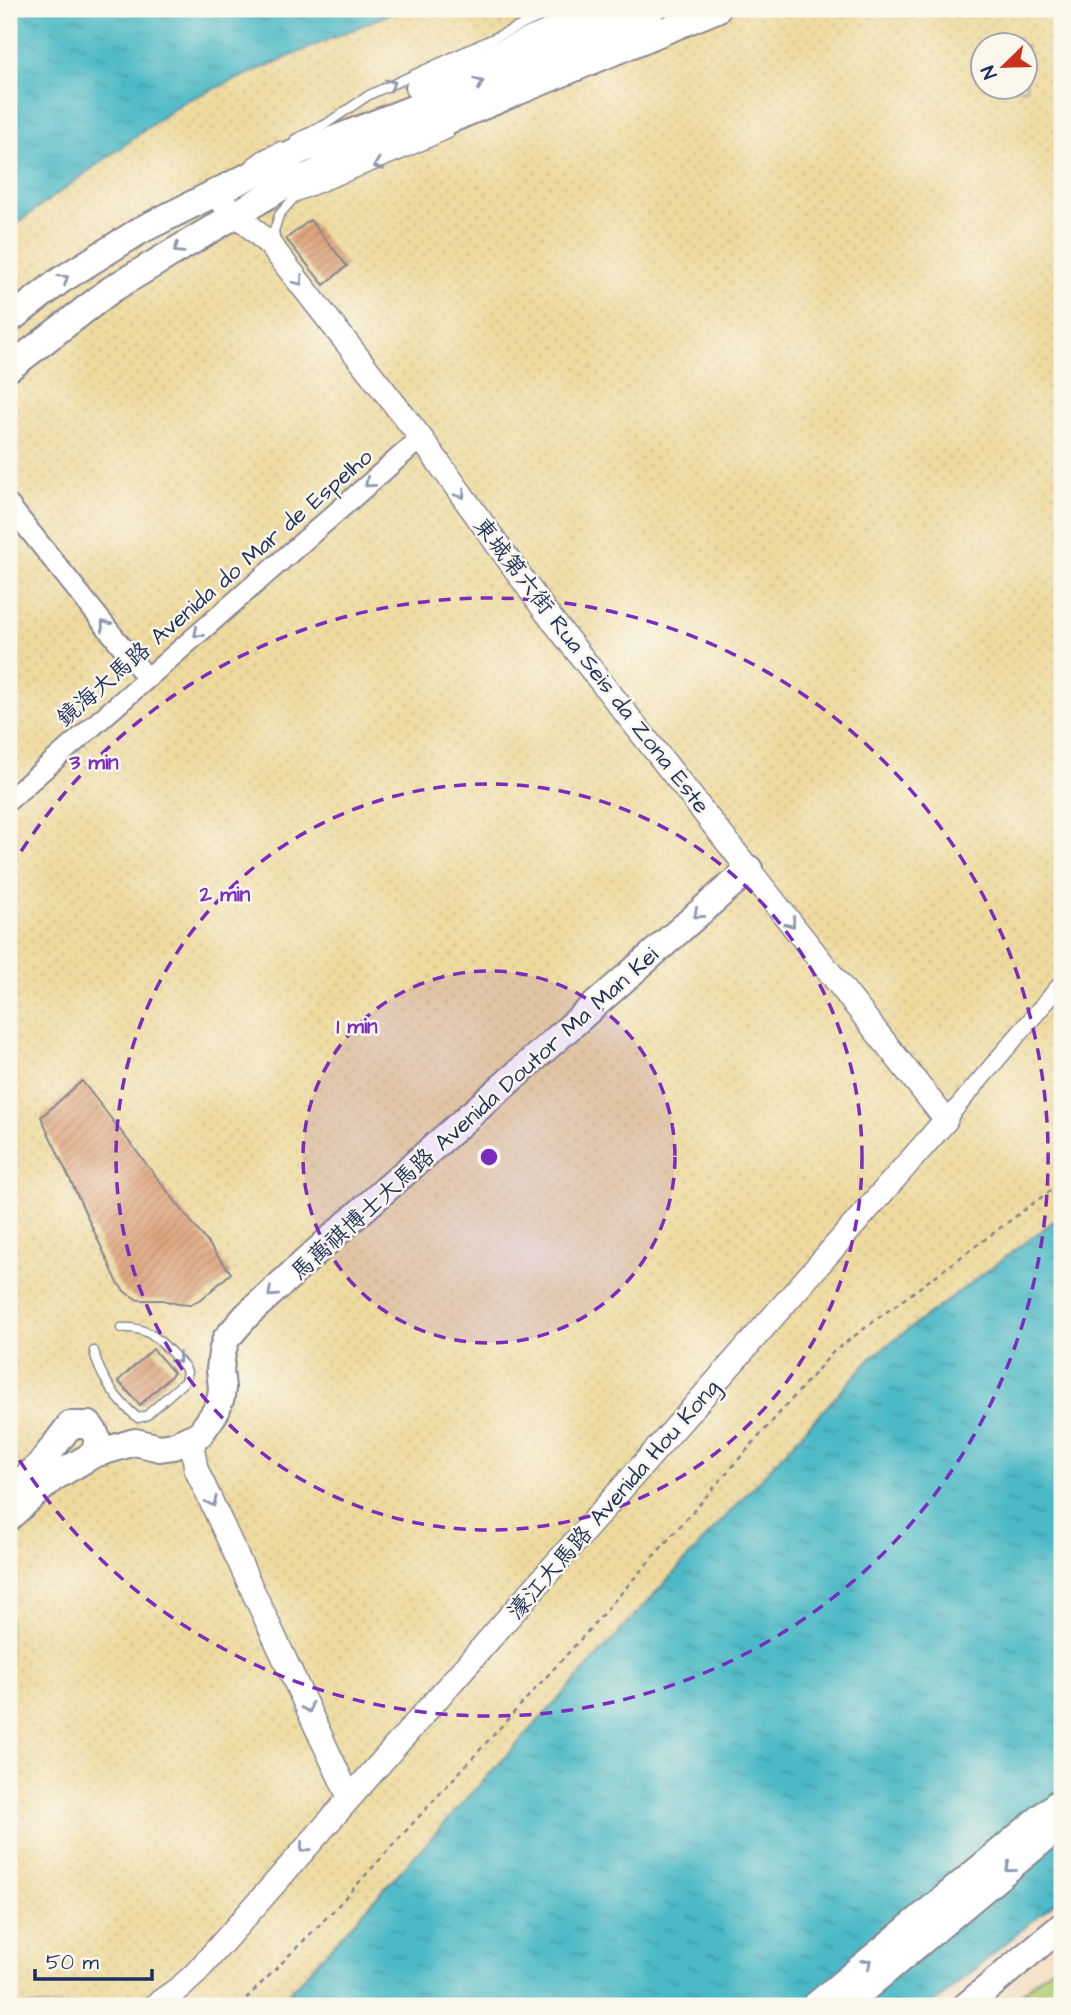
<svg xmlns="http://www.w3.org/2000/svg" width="1071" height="2015" font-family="'Architects Daughter','LXGW WenKai TC',sans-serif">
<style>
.sand{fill:url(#sand-dots);stroke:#84847e;stroke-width:2;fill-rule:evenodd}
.park{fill:url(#park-dots);stroke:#68806a;stroke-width:2}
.water{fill:url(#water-ripples);stroke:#347492;stroke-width:2}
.building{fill:url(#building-hatch)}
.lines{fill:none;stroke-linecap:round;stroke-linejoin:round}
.service-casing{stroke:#878690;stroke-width:11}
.minor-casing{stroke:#878690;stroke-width:19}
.tertiary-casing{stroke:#878690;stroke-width:23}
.secondary-casing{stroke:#878690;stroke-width:26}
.primary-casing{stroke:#878690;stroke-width:30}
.path{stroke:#878690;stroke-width:2.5;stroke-dasharray:5 5;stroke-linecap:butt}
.service{stroke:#fff;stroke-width:8}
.minor{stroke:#fff;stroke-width:16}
.tertiary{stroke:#fff;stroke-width:19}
.secondary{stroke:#fff;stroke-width:23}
.primary{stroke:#fff;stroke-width:26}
.oneway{stroke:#8d97ae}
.ring{fill:none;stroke:#7b2cbf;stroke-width:3.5;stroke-dasharray:12 9}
.labels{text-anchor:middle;stroke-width:5;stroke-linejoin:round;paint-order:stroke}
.street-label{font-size:23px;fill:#1b2f5e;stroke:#fbf7ec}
.centre{fill:#7b2cbf;stroke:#fbf7ec;stroke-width:3.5}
.ring-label{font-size:21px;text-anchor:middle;font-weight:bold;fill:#7b2cbf;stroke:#fbf7ec;stroke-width:5;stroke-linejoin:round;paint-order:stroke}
</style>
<defs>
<pattern id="sand-dots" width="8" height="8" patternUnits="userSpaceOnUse" patternTransform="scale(1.75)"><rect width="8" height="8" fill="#eeda9e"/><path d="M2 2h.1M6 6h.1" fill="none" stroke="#ccbb8a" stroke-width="1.8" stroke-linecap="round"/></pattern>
<pattern id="park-dots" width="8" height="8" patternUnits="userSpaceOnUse" patternTransform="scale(1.75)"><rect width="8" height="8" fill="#b6d177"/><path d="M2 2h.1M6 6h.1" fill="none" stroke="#9cb469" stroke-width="1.8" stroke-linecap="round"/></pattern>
<pattern id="water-ripples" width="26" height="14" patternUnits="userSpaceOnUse" patternTransform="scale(1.75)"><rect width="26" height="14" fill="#4cb9c6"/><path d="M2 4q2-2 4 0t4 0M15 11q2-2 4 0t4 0" fill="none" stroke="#3e97a4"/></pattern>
<pattern id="building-hatch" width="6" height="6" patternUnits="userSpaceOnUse" patternTransform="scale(1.75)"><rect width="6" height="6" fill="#dc9f75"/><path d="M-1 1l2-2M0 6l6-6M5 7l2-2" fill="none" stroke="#b28263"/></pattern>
</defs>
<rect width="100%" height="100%" fill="#fbf7ec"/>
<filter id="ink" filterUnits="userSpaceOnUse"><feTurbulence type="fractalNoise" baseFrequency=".0143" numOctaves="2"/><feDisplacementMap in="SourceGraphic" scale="14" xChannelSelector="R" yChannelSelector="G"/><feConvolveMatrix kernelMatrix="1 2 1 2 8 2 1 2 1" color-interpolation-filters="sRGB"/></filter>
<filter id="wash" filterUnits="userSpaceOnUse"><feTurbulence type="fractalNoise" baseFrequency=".00686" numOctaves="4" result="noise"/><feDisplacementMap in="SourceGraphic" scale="28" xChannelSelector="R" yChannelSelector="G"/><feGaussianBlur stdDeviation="1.57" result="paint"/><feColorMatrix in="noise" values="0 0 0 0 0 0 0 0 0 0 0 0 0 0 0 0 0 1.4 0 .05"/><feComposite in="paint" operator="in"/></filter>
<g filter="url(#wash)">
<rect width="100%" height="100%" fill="#f3dec2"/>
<path class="sand" d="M400,9h662v1206l-189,141 -596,650h-268v-1777l174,-127zM984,46h42v42h-42z"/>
<path class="park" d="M1062,1959v47h-56z"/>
<path class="water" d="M9,9h391l-217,93 -174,127z
M1062,1215v681l-131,110h-654l596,-650z"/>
<g id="blocks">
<path class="building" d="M310,220l37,46 -23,19 -38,-46z
M82,1081l149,192 -27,24 -14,8 -12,-1 -15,-4h-25l-13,-8 -7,-9 -77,-166z
M153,1349l21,24 -34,32 -22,-24z"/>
</g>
</g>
<g filter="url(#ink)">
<use href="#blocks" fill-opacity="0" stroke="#878690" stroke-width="2"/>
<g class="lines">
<defs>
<path id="service" d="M295,139l31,-15 43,-29 188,-86
M252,162l11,-8 17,-8
M276,242l-2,-11 5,-16 15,-17 103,-41 52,-23
M94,1351c5,25 24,51 44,67l8,-2 39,-35 2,-9 -3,-6c-20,-21 -32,-40 -63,-38"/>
<path id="minor" d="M946,1120l116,-137"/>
<path id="tertiary" d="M9,505l138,173
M9,800l412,-362"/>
<path id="secondary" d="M194,1438l-1,12 3,19 153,328
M154,2006l27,-19 14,-13 751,-854 -400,-508 -125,-174 -150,-192 -35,-33 -13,-10"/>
<path id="primary" d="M419,88l130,-55 46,-24
M9,320l52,-40 80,-50 160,-80 24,-7 141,-55 186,-79
M9,368l103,-79 173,-104 123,-48 309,-128
M15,1487l24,-21 31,-41h19c9,10 10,16 5,29
M9,1517l44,-39 41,-24 41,-12 25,6 13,-2 27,-12 16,-23 5,-14 1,-9 -2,-18 2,-18 4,-13 21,-24 103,-94 399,-352
M815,2006l247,-206
M844,2006l218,-182
M966,2006l96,-80"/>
</defs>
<use href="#service" class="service-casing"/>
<use href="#minor" class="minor-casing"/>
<use href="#tertiary" class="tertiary-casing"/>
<use href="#secondary" class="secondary-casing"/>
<use href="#primary" class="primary-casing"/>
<path class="path" d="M239,2006l93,-94 247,-271 255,-290 228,-169
M1057,2006l5,-4"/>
<use href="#service" class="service"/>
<use href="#minor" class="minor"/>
<use href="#tertiary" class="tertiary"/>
<use href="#secondary" class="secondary"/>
<use href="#primary" class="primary"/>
</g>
<defs><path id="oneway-chevron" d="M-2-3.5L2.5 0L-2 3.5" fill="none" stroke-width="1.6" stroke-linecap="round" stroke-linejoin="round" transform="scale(1.75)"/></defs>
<g class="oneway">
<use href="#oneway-chevron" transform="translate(479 83) rotate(-23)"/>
<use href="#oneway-chevron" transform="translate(391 84) rotate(-26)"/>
<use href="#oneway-chevron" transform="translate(378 165) rotate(159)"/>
<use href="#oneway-chevron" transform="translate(178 249) rotate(148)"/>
<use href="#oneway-chevron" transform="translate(64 279) rotate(-34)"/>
<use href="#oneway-chevron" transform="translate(299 281) rotate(52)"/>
<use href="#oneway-chevron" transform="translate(369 483) rotate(139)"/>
<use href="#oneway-chevron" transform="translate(461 494) rotate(54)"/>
<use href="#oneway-chevron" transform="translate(105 625) rotate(-129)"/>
<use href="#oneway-chevron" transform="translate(198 633) rotate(139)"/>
<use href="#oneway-chevron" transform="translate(698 914) rotate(139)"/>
<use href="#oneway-chevron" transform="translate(791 923) rotate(52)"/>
<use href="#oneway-chevron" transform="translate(272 1293) rotate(138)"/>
<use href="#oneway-chevron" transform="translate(177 1359) rotate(48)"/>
<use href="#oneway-chevron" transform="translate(212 1502) rotate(65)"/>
<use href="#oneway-chevron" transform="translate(308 1708) rotate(65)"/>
<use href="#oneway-chevron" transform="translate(304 1848) rotate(131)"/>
<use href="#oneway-chevron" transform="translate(1010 1868) rotate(140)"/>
<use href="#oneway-chevron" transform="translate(867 1963) rotate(-40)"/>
</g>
</g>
<circle cx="489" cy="1157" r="186" fill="#7b2cbf" fill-opacity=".12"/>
<g class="ring">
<circle cx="489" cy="1157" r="186"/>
<circle cx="489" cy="1157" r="373"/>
<path d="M10 869A559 559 0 1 1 10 1445"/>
</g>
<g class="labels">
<g class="street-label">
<text transform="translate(214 587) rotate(-41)" y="8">鏡海大馬路 Avenida do Mar de Espelho</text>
<text transform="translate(592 665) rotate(52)" y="8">東城第六街 Rua Seis da Zona Este</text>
<text transform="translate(474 1113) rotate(-42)" y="8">馬萬祺博士大馬路 Avenida Doutor Ma Man Kei</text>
<text transform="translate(613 1499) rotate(-49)" y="8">濠江大馬路 Avenida Hou Kong</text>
</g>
</g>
<circle cx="489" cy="1157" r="10" class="centre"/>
<g class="ring-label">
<text x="94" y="769">3 min</text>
<text x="225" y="901">2 min</text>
<text x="357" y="1033">1 min</text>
</g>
<rect width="1071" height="2015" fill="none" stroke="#fbf7ec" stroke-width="35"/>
<g transform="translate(1004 66) rotate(247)"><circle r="33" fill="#fbf7ec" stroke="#a1a7b3" stroke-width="2"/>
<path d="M0-5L12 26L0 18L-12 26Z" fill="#c8321e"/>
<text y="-10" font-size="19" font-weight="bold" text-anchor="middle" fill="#1b2f5e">N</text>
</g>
<path d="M35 1969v10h117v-10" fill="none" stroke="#1b2f5e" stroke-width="3.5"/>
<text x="46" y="1969" font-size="21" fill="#1b2f5e" stroke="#fbf7ec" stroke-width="5" paint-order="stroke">50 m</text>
</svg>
